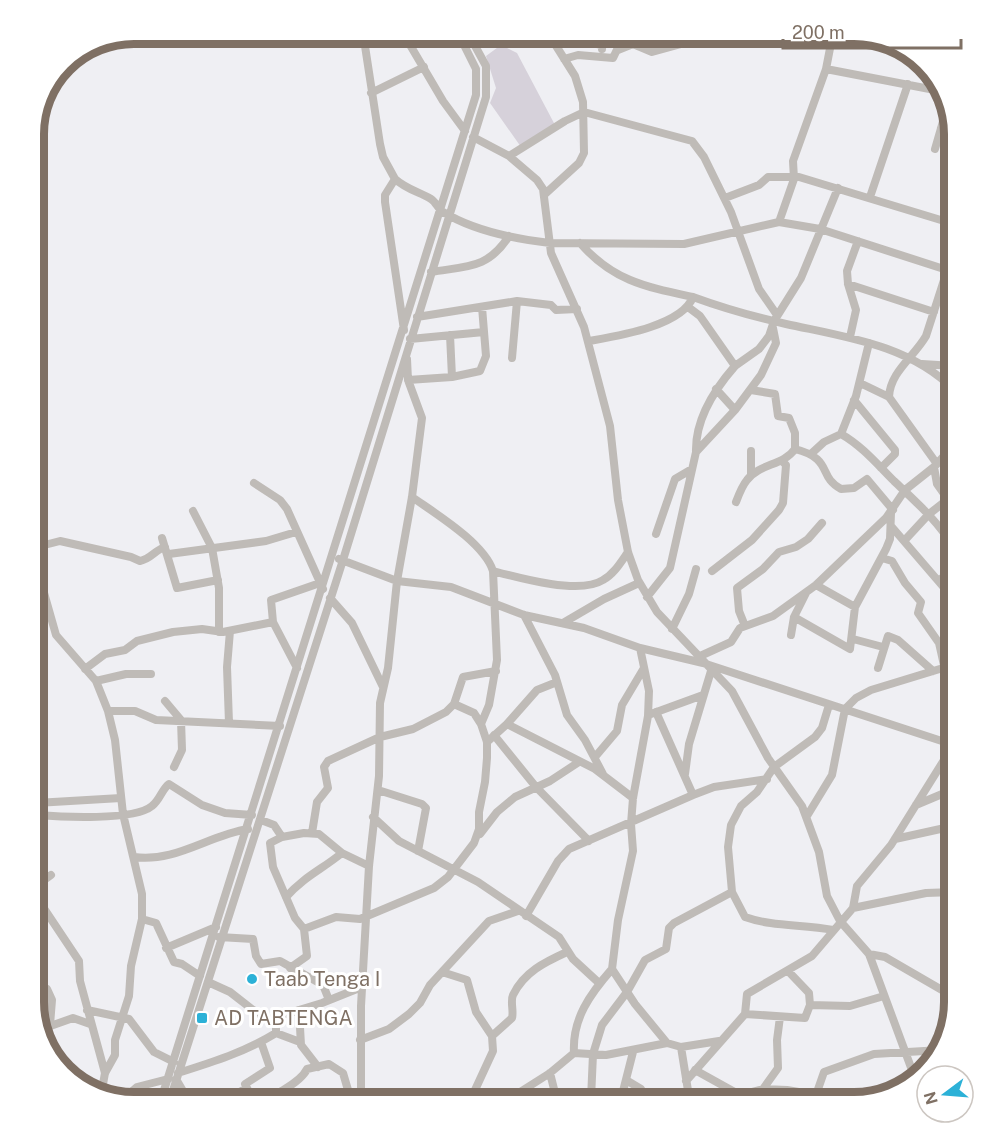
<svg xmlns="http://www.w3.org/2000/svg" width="987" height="1136" font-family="'Public Sans',sans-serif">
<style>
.green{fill:#d6d1da}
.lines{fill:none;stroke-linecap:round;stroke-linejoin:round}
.minor{stroke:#bfbbb7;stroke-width:8}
.poi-dot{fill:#2cb1d7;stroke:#fff;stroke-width:2}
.labels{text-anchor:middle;stroke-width:6;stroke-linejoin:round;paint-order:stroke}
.poi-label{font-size:20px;fill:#7f7064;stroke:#fff;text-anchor:start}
.rim{fill:none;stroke:#7f7064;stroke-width:8}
</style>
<rect width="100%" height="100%" fill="#efeff3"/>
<path class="green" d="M501,45l16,8 38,72 -34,22 -31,-44 6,-15 -10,-32z"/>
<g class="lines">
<path class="minor" d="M332,33l33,11
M363,33l17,111 3,13 12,22 -10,16v7l19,128
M403,33l40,68 22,30
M584,33l8,10 10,2
M635,36l6,-3
M602,49l1,-16
M618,50l15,-6 19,8 62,-17 26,3 21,-5
M564,59l14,-4 35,3 12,-25
M826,69l114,22
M371,93l53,-26
M941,128l13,5
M473,137l36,19 28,24 6,9 8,64 33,74 26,99 8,74 10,52 10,28 19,32 75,79 36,67 34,48 17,46 8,44 13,25 29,33 47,127
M935,149l11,-38
M509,156l56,-35 19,-9 108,29 12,16 27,55 28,77 18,26
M395,179c11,10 24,13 36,20 5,3 7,10 12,13 31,19 72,27 107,31l134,1 95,-22 41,7 127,41
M545,194l34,-31 5,-10 -1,-51 -8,-26 -27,-43
M870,197l38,-113
M725,198l34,-13 9,-8h31l155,47
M779,222l15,-43 -1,-18 33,-92 7,-36
M580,243c33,38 66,44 113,54
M431,272c36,-6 57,-3 78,-36
M848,284l86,28
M688,307l12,9 35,50c-21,24 -40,53 -39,86
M417,317l100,-16
M450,335l2,42
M850,337l6,-27 -8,-26 -1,-13 11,-30
M410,339l74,-7
M589,341c28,-5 93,-15 104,-44 30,11 62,20 93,27 59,13 124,21 168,66
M512,358l5,-57 34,4 5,5 21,-1
M922,364l32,2
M735,366l24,-17 10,-13 5,-15 27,-43 37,-90
M408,380l44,-3 28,-6 6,-15 -4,-49
M860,383l29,14 48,67
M716,389l19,21
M751,390l24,4 3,22 11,2 6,15v16
M889,397c1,-25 25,-40 37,-61l28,-87
M854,400l41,50v4l-14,14
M841,434c21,12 36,30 53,47 22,21 44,40 60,67
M812,453l12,-11 17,-8 15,-38 13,-53
M944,457l10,14
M934,467l3,17 17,24
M751,475v-24
M254,483l26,17 7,9 36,80
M945,497l9,-5
M736,502c3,-8 6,-16 11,-22 13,-17 36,-14 48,-31 39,10 22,27 46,40l13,-1 13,-9 26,31
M193,511l19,37 7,40v44
M891,526l55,64 8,4
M656,534l19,-55 17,-10
M162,538l15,50 41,-8
M904,541l25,-27 18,-14
M33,548l27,-7 71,16 9,4c11,-2 15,-11 25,-14
M33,554l23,81 40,46 12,30 7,29 8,74 19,80v25l-11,47 -2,30 -14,44v15l-10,18 -4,22
M169,554l97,-13 30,-9
M882,558l10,3 13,22 16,19 -3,11 21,30 15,67
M339,559l58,22 54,6 73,28 60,13 56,20 63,15 251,82
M493,571c26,7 87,24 110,9 11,-6 18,-18 25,-28
M712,571l40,-31 27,-30 4,-7 3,-38 -4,-4
M939,581l15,-14
M816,585l39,22
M647,597l23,-29 26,-116 39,-42 26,-35 15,-32 -3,-15
M330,598l22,25 31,64
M524,615l31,60 12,40 18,25 18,34
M794,617l56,32 5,-42 31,-58 4,-10 1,-26
M563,623l41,-24 35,-16
M745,626l-6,-15 -2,-23 26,-19 16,-17 17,-5 12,-8 14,-16
M672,629l17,-35 7,-25
M791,635l3,-18 12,-24
M853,639l30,8
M640,648l9,43 -1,25 -15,82 -2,26 2,27 -15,69 -6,49 23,35 32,39
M698,657l33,-15 9,-14 33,-12 43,-31 70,-67 19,-28 29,-23 20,-22
M297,668l-24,-46 -2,-22 49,-17
M878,668l10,-32 10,4 35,31
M85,669l20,-15 20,-4 12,-9 36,-9 29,-3 21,3 50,-10
M96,681l30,-7h25
M165,701l16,19 1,30 -8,17
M454,704l20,9 7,11
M829,705l-7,23 -7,9 -41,30 -17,25 -16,14 -10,19 -3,22 4,45 13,25c28,10 59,7 88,13
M108,711h27l21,9 124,6
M656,712l37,83 21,-8 53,-8
M651,714l52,-19
M229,723l-2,-56 3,-36
M507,724l30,-34 20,-8
M494,735l42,52 53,54
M487,742l20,-18 88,45 38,29
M595,757l22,-26 5,-26 22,-37
M33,772l4,55
M685,774l4,-30 22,-73
M378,790l44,14 4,4 -8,43
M36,803l85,-5
M916,805l38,-16
M37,815c24,2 97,6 115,-9 8,-6 10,-17 17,-22l33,21 23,8 27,2
M807,816l25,-41 13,-66 11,-11 15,-8 72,-22
M373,817l26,24 79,41 81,55 14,22 26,24
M261,820l13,5 8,12 22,-4 15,1 23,19 27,13
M312,833l5,-31 11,-14 -4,-21 4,-6 52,-24 33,-8 33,-17 8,-8 9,-27 33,-6
M480,834l17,-22 18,-15 35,-16 29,-19
M282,837l-12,6 3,24 22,51 9,11
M895,839l59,-13
M134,857c41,6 75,-22 114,-28
M33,888l18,-13
M33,892l46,69 1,20 25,92
M286,897c19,-21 35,-27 56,-44
M853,908l73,-15 28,-1
M526,916l32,-55 11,-12 124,-54
M142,919l14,4 18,39 8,2 18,12
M219,937l34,2 3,17 5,8 19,-3 43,24 6,15
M166,948l50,-21
M869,954l16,3 69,40
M290,968l17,-12 -3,-27 32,-12 24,2 74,-31 14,-11 26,-34 5,-14v-17l6,-30 2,-24v-16l-6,-18 8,-19 8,-45 -4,-89c-9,-28 -57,-57 -81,-74
M442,972l25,8 9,32 16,24 1,15 -24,52
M208,982l22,10 36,28 56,-17 40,-16
M47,989l5,11 -2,25
M810,1005l40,1 34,-10
M87,1010l42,9 25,33 20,10
M299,1010l2,35 17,22
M745,1014l60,4 5,-13 -1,-12 -21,-22
M42,1029l31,-11 17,6
M276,1033l24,9
M492,1036l20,-18c2,-7 -2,-17 1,-23 11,-23 32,-33 54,-43
M360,1040l29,-11 20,-15 11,-11 10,-18 59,-64 29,-10
M261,1042l9,26 -25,16 8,16c14,2 48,-18 54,-31l22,-5 14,9 5,17 10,13
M681,1047l9,56
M574,1053c-2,-34 16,-59 38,-84
M55,1063l1,2
M695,1070l45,25 3,8
M178,1073c35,-11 67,-21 98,-40v-15
M68,1075l12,-1 21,19
M176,1079l14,24
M626,1080l15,9 7,14
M686,1081l59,-67 2,-20 65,-38 41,-48 4,-22 34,-41 63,-101
M763,1089l24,1 29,5 -5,8
M740,1095l23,-6 15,-21 -1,-28 3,-23
M591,1099l2,-45 9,-29 25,-33 18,-32 21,-11 3,-21 5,-5 58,-31
M122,1100l15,-13 31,-8
M160,1103l316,-1008v-26l-18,-36
M169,1103l174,-543 143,-463v-31l-18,-33
M220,1103l25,-14
M333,1103l15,-13
M361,1103v-97l8,-140 10,-90 1,-73 8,-35 9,-87 15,-84 10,-79 -14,-38 -1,-21
M503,1103l47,-30 24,-20 32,2 61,-12 14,4 38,-6
M549,1103l5,-14 -4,-16
M620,1103l13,-51
M819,1103l-3,-8 8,-23 50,-18 67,-4"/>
</g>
<g class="poi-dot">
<circle cx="252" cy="979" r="6"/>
<rect x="196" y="1012" width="12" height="12" rx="3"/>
</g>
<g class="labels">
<g class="poi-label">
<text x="264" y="986">Taab Tenga I</text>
<text x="214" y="1025">AD TABTENGA</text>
</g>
</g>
<path d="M0 0H987V1136H0ZM134 44H854A90 90 0 0 1 944 134V1002A90 90 0 0 1 854 1092H134A90 90 0 0 1 44 1002V134A90 90 0 0 1 134 44Z" fill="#fff" fill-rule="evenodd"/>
<path class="rim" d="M134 44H854A90 90 0 0 1 944 134V1002A90 90 0 0 1 854 1092H134A90 90 0 0 1 44 1002V134A90 90 0 0 1 134 44Z"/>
<g transform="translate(945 1094) rotate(254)"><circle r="28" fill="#ffffff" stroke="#ccc6c1" stroke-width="1.5"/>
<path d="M0-4.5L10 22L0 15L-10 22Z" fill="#2cb1d7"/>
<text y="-9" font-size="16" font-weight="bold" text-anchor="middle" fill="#7f7064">N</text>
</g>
<path d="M783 39v9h178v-9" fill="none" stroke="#7f7064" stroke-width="3"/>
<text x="792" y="39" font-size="18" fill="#7f7064" stroke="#ffffff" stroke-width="4.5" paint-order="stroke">200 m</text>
</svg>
